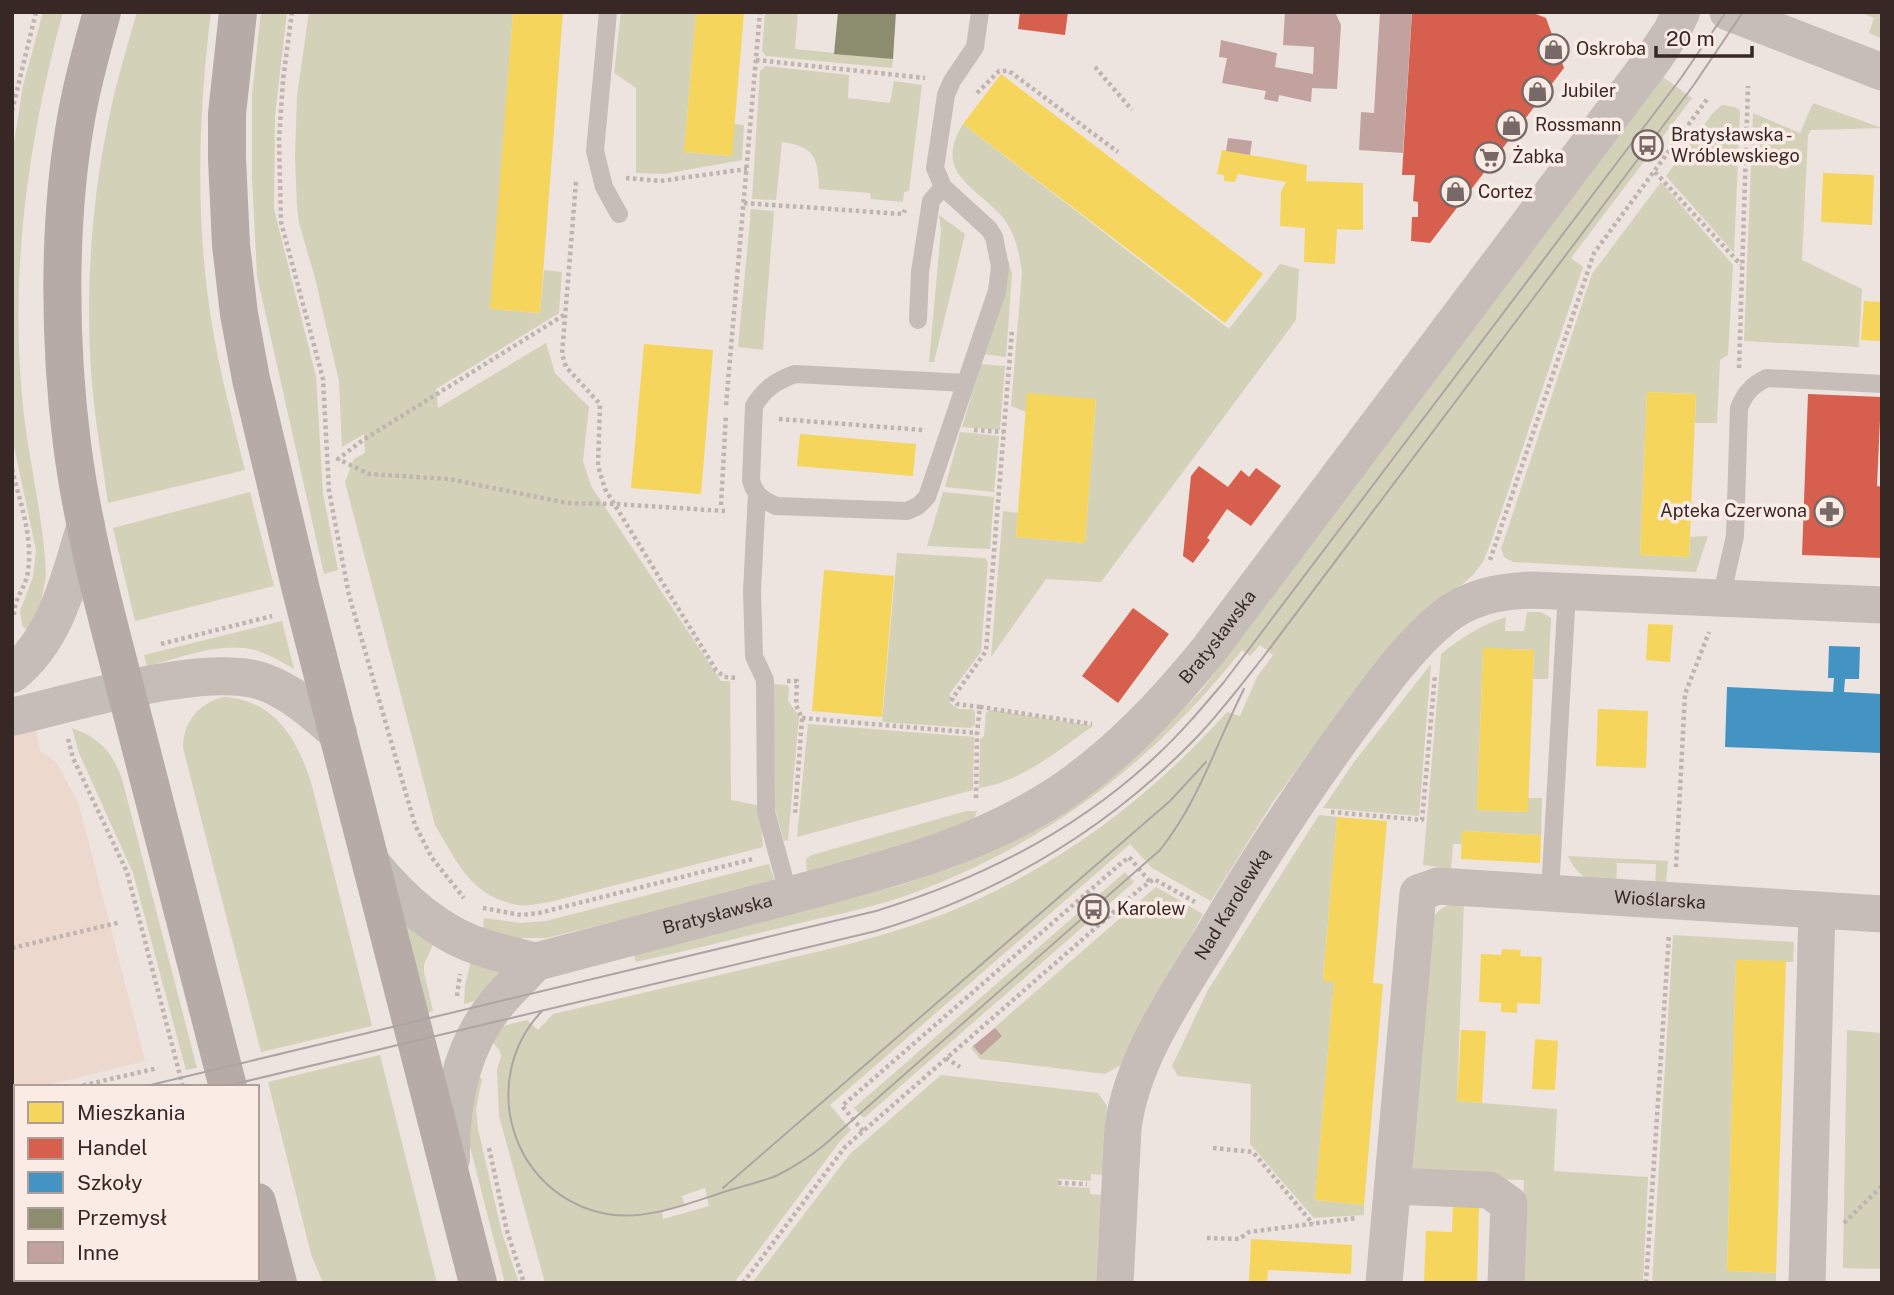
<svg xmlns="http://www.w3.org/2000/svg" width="1894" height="1295" font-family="'Public Sans',sans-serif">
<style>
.green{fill:#d3d1b8;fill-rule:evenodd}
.plaza{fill:#ecd8cd}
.homes{fill:#f6d55c}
.shops{fill:#d6604d}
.schools{fill:#4393c3}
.industry{fill:#8c8c6e}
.building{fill:#c2a29f}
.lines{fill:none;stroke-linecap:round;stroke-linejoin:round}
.path{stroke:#bfb4b0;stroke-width:4.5;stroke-dasharray:3.5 3.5;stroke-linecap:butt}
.service{stroke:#c6bcb8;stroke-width:18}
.minor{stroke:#c6bcb8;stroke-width:37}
.tertiary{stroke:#c6bcb8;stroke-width:38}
.secondary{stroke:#b7aba8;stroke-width:38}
.tram{stroke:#ada5a3;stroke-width:2}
.labels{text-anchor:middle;stroke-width:7;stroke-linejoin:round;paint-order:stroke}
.poi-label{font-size:18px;fill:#372826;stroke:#faece5;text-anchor:start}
.street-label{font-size:18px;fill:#372826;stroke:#faece5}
</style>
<rect width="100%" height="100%" fill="#ede3df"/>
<path class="green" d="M43,12h20c-34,124 -53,255 -41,384 5,60 22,120 24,180l-5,27 -14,28 -5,-6 -2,-14 13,-34 3,-27 -24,-113v-282l11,-69z
M137,12h74c-13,104 -16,209 1,313 8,48 21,97 33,145l-137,33c-6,-44 -14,-88 -17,-132 -6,-93 2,-186 23,-276 7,-28 15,-55 23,-83z
M261,12h26l-12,104 -1,93 42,167 7,117 15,77 -14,4 -67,-298 -5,-99v-82z
M309,12h204l-22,297 49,4 4,-43 18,2 -3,41 -123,76 2,19 108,-65 9,30 34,34 -6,54 8,25 130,195h9l1,119 29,6 3,41 -213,55c-10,1 -23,5 -32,3 -47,-8 -61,-43 -83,-80l-90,-343 9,-23 11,-6 -1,-19 -22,13 -3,-66 -24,-103 -16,-55 -2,-16 -2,-51 2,-60z
M621,12h75l-12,140 47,4 3,-32 10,1 -2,35 -78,14 -28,-1v-85l-22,-15z
M765,12h33l-3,37 98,10 -1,9 -126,-12 -4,-5z
M1859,12h23v27l-13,-6 5,-15z
M766,66l83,9 -1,23 42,5 4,-22 28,4 -13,106 -5,1 -1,10 -32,-3 -1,-6 -51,-4c-1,-31 -4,-43 -37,-47l-6,58 -24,-1 8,-128z
M1663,77l29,21 -121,160 12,9 -92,275 -8,20 -10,13 -89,79 -31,38 -82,113 -60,96 -59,-33 -22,-24 -300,261 21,25 -10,10 -107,143h-189l-46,-167 -2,-46 4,-13 -1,-6 -13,-16 3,-6 37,-9 11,10 15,-16c72,-17 145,-34 217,-51 59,-14 118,-27 174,-49 110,-44 204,-114 283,-202l13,4 17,-39 16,-22 -13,-10 -10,11 -8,-6c-92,116 -202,199 -343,248 -34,11 -69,18 -103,26 -53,13 -107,26 -160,38l-2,-7 267,-70 51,-17 40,-17 153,-103 56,-57zM705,1188l4,18 -46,13 -1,-7 23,-6 -3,-10z
M1813,103l69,25 -71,2 -3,5 -6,125 60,29 -3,58 -115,-6 9,-228 47,20z
M1722,105l13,2 5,4 -6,142 -68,-77 47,-63z
M963,124l266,205 51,-65 19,5 -3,51 -195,262 -55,-3 -55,78 12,-146 15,2 -2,24 69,6 11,-143 -70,12 -15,-6 11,-133c-3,-22 -7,-43 -23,-60 -28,-29 -65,-42 -36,-89z
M1661,182l72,83 -5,90 -8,5 -3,63h-22l1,-29 -49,-2 -7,163 49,2 1,-20 18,-1 -12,36 -183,-10 -9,-5 -3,-9 3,-8 88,-266z
M751,209l23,2 -11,139 -25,-3z
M939,215l26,19 -31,128h-5l12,-131z
M1008,261l4,12 -6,84 -23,-3 24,-77z
M981,364l24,2 -5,64 -38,-3z
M960,432l39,4 -5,56 -49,-5z
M250,492l24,94 -139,35 -22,-93z
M943,492l51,5 -4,52 -63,-3z
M897,553l88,5 3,4 -7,90 -31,41v10l8,6h15l2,3v13l-5,3 -88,-6z
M1527,612h14l10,6 -3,61h-15l1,-29 -51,-1 -6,161 51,2v-14h14l-1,37 -78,-4 -1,13h-9l-2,25 -28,-4 18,-211c21,-17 40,-29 65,-37l-1,14h19z
M282,621l12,48c-12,-7 -25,-15 -39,-19 -35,-9 -75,8 -108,16l-3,-11z
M1431,664l-12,152 -96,-8 31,-46z
M773,684l14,1 2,3 -1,13 11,15 -11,124 -4,1 -9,-32z
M224,697c52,3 75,45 88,89l60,240 -111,26 -78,-304c0,-26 16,-45 41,-51z
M992,710l101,16c-36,25 -70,55 -114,62l1,-49 4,-3 2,-23z
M808,724l166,13 -1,53 -176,47z
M72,728c27,9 41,25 50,51l75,289 -11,2 -53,-197 -54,-120z
M966,811h11l-2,6 -10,7 -68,24 -90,25 -1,-14 6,-4z
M1319,815l18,2 -14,163 11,2 -19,218 49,5v10l-50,3 -64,-74 1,-60 -73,-8 -6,-10 36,-76z
M1568,856l100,5 -2,22 -11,7 1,-26 -39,-1 -1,26c-23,-8 -37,-9 -48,-33z
M769,864l6,18 -228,56h-32l-32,-8 1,-12 36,5 26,-2z
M1125,872l9,10 -270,236 -10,-10z
M1156,887l47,27 -82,151 -16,9 -125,-15 -9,-11z
M1464,901l-7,200 100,8 -3,62 94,6 -5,106h-122l3,-103 -112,-3 18,-256c9,-13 18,-18 34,-20z
M408,926l26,17 -10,21v8l9,39 -7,2 -20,-85z
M1673,935l121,7 -1,20 -57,-2 -9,311 49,2v10h-124z
M471,961l39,8 -29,30 -17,5 1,-19z
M1847,1030l35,3v236l-39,-1z
M380,1055l57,228h-114l-12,-29 -43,-172z
M477,1075l5,4 -6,30 2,20 24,104 17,50h-14l-37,-144z
M941,1075l157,18 9,13 -3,69 -13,-1v7l-32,-2 -1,7 32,2v6l12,1 -4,88h-346l98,-129z
M16,1160v119h181v4h-185v-122z"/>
<path class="plaza" d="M36,730l4,21 17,12 22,42 66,256 -105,26h-24v6h-4v-357z"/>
<path class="homes" d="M513,12h50l-23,301 -50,-4z
M696,12h48l-12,144 -48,-4z
M1001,74l262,200 -38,49 -262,-199z
M1222,150l85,15 -1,16 57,2v47l-26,-1 -2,35 -31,-2 1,-34 -25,-2 1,-34 5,-10 -48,-8 -3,8 -11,-1v-6l-7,-1z
M1823,173l51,2 -2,50 -51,-3z
M1864,301l18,1v39l-21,-1z
M644,344l69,6 -12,144 -70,-6z
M1647,392l49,2 -7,163 -49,-2z
M1027,393l69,6 -11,144 -69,-6z
M800,434l116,10 -3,32 -116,-10z
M824,570l70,6 -12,141 -70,-6z
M1648,624l25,1 -3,37 -24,-2z
M1483,648l51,2 -6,162 -51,-2z
M1598,709l50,2 -2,57 -50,-2z
M1337,817l50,4 -14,162 10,1 -19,221 -49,-5 19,-218 -11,-1z
M1462,831l79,4 -1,28 -79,-4z
M1502,949l19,1 -1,6 22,1 -2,47 -23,-1v10l-16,-1v-9l-22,-1 2,-48 20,1z
M1736,960l50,1 -10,312 -49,-2z
M1461,1030l25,1 -4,72 -25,-2z
M1535,1039l23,2 -3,49 -23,-1z
M1453,1205l26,1 -2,77h-53l2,-52 26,1z
M1251,1239l101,6 -1,29 -83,-4 -1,13h-18z"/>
<path class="shops" d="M1020,12h48l-3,23 -47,-6z
M1412,12h119l15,6 18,50 -134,175 -19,-2 1,-24h6v-15l-5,-1 2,-26h-13z
M1808,394l73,3 -4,89 5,1v71l-80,-3z
M1199,466l29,21 13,-17 8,7 7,-9 25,18 -30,40 -24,-17 -20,29 3,2 -17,23 -10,-7 8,-80z
M1133,608l36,26 -51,69 -36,-27z"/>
<path class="schools" d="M1829,646l31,1 -1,32h-14l-1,13 38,2v59l-157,-6 2,-60 106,5 1,-14h-6z"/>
<path class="industry" d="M838,12h58l-3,47 -59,-5z"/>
<path class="building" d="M1285,12h50l6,13 -4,64 -25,-1 -1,14 -32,-7 -1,7 -14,-3 2,-8 -44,-8 5,-25 -8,-1 2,-17 56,13 -2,14 38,7 1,-27 -31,-2z
M1380,12h32l-9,141 -44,-3 2,-38 13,1z
M1228,138l24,3 -2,14 -24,-4z
M995,1028l7,8 -21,19 -8,-9z"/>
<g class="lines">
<path class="path" d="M292,12l-9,68 -4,60 2,82 42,157 6,112 20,104 66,230 17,33 32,40
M756,60l169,18
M1095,67l37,43
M977,93l22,-22h10l109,81
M12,111l24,-99
M1655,172l86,93
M626,178l34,3 87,-12
M576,182l-14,172 4,13 34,37 -2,62 7,23 111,181 8,7 13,1
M744,203l159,11 2,-4
M564,315l-201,125 -25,19 31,15 80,5 118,24 48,1 110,7
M1739,368l9,-282
M726,405l34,-393
M779,419l144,11
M974,430l30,2
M12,469c8,34 21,67 16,102 -2,17 -15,28 -14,46
M721,505l5,-91
M1490,560l104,-307 114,-155
M161,644l111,-28
M787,681h10l-1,24 6,13 -7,97
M980,707l112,17
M802,718l175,15
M68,739l5,19 54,114 56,215
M976,798l1,-65 3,-26 -23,-3 -5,-5 34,-48 26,-321
M1331,812l91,8 13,-145
M1676,867l9,-173 24,-62
M483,908l38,7 18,-2 214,-54
M12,948l109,-26
M457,996l3,-22
M946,1058l14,9
M76,1087l82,-19
M12,1101l4,-1
M863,1131l-21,-25 277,-241 10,-8 21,25
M489,1148l18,83 17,52
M1213,1148l40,4 60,72
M12,1152l4,-1
M1058,1183l29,1
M1844,1223l38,-37
M1207,1238l32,1 10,-7 108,-14
M215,1279l1,4
M743,1283l102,-136 295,-258 14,-10 41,23
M1646,1283l23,-349"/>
<path class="service" d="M608,12l-13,139 9,36 15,27
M918,320l2,-48 11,-71 12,-14
M966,383l-171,-9c-19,7 -31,15 -41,32l-3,74c4,16 12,20 25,26l131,5 11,-5 9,-9 70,-206 3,-25 -6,-29 -5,-8 -46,-42 -8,-19 11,-73 6,-14 23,-34 5,-35
M757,494l-5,97 2,65 11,24 1,132 23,84
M1721,598l14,-62 4,-128c6,-15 13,-23 28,-30l115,6
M1550,892l17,-301"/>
<g class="minor">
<path d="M1728,12l154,60"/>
<path d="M1393,1186l96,4 20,14 -3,79"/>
<path id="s1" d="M1115,1283l8,-155c9,-70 54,-132 90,-192 44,-74 91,-147 143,-217 26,-35 53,-73 87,-101 26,-21 56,-27 89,-28l350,15"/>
<path id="s2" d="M1384,1283l34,-390 20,-7 444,28"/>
<path d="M1807,1283l10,-373"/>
</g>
<g class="tertiary">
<path d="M12,674c46,-37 57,-96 74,-149"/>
<path d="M12,717c62,-14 195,-56 252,-35 28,10 52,32 74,51"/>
<path id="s3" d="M371,863c31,38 68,72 116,86 16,5 32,8 48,13 83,-22 168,-44 252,-66 95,-25 188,-47 272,-102 58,-39 105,-89 149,-143l446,-593 18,-27 9,-19"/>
<path d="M451,1159c-1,-56 10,-113 47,-157 11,-14 25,-25 37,-40"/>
</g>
<path class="secondary" d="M102,12c-10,36 -20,71 -26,107 -18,101 -17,223 -4,325 13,102 43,202 68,301 30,114 59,228 88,342
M238,12l-11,102v45l4,86 8,69 12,65 50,211 177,693
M257,1202l21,81"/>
<path class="tram" d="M543,1010c-67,69 -32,186 64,204 40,7 82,-11 120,-23 16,-5 35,-9 51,-16 16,-8 31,-18 45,-29l337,-296c39,-49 56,-106 84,-161
M142,1087l734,-176c102,-31 200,-80 279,-154 25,-23 47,-49 69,-75l457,-604 45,-66
M222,1087l654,-156c122,-37 231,-101 320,-193 24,-25 46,-54 68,-82l429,-570 50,-74
M12,1118l4,-1
M12,1137l4,-1
M723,1188l447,-387 36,-39"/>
</g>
<defs>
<symbol id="shop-ring" viewBox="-11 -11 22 22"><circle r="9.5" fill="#faece5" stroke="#776967" stroke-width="1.5"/><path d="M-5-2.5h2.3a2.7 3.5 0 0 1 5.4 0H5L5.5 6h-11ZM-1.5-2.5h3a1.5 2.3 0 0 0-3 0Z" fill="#776967"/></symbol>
<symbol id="bus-ring" viewBox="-11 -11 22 22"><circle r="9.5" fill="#faece5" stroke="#776967" stroke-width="1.5"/><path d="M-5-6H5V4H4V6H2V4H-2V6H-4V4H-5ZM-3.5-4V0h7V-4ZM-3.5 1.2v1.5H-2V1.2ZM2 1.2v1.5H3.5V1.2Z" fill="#776967"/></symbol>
<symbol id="supermarket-ring" viewBox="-11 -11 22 22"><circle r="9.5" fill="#faece5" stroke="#776967" stroke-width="1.5"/><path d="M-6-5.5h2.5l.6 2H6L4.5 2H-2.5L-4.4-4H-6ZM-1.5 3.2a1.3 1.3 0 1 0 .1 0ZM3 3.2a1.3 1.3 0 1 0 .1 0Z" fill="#776967"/></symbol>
<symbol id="pharmacy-ring" viewBox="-11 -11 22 22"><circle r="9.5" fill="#faece5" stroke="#776967" stroke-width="1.5"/><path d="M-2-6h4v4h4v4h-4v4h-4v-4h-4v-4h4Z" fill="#776967"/></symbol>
</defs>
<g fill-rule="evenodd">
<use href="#shop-ring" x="1536" y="32" width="35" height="35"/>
<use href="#shop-ring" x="1520" y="74" width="35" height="35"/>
<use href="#shop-ring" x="1494" y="108" width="35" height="35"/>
<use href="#bus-ring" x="1630" y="128" width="35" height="35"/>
<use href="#supermarket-ring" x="1472" y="140" width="35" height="35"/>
<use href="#shop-ring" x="1438" y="174" width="35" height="35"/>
<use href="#pharmacy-ring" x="1812" y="494" width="35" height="35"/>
<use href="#bus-ring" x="1076" y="892" width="35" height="35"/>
</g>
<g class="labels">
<g class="poi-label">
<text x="1576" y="55">Oskroba</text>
<text x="1561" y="97">Jubiler</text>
<text x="1535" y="131">Rossmann</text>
<text x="1671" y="141">Bratysławska -<tspan x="1671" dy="21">Wróblewskiego</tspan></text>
<text x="1512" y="163">Żabka</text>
<text x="1478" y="198">Cortez</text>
<text x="1807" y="517" text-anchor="end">Apteka Czerwona</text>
<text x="1117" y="915">Karolew</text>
</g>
<g class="street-label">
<text dy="6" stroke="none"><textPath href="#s3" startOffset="973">Bratysławska</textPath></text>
<text dy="6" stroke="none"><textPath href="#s2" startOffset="635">Wioślarska</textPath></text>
<text dy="6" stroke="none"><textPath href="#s1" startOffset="406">Nad Karolewką</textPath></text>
<text dy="6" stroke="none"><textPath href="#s3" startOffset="385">Bratysławska</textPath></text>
</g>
</g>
<rect width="1894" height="1295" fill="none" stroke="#372826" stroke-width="28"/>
<rect x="14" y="1085" width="245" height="196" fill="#faece5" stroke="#ac9e99" stroke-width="2"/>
<rect x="28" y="1102" width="35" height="21" fill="#f6d55c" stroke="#ac9e99" stroke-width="2"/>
<text x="77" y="1120" font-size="21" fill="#372826">Mieszkania</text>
<rect x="28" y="1138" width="35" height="21" fill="#d6604d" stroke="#ac9e99" stroke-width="2"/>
<text x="77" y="1155" font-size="21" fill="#372826">Handel</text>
<rect x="28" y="1172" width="35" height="21" fill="#4393c3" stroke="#ac9e99" stroke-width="2"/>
<text x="77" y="1190" font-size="21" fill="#372826">Szkoły</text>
<rect x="28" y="1208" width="35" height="21" fill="#8c8c6e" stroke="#ac9e99" stroke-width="2"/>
<text x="77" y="1225" font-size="21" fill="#372826">Przemysł</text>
<rect x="28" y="1242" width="35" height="21" fill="#c2a29f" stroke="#ac9e99" stroke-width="2"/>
<text x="77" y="1260" font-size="21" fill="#372826">Inne</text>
<path d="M1656 46v10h96v-10" fill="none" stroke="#372826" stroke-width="3.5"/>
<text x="1666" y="46" font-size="21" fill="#372826" stroke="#faece5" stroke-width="5" paint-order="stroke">20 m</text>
</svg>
